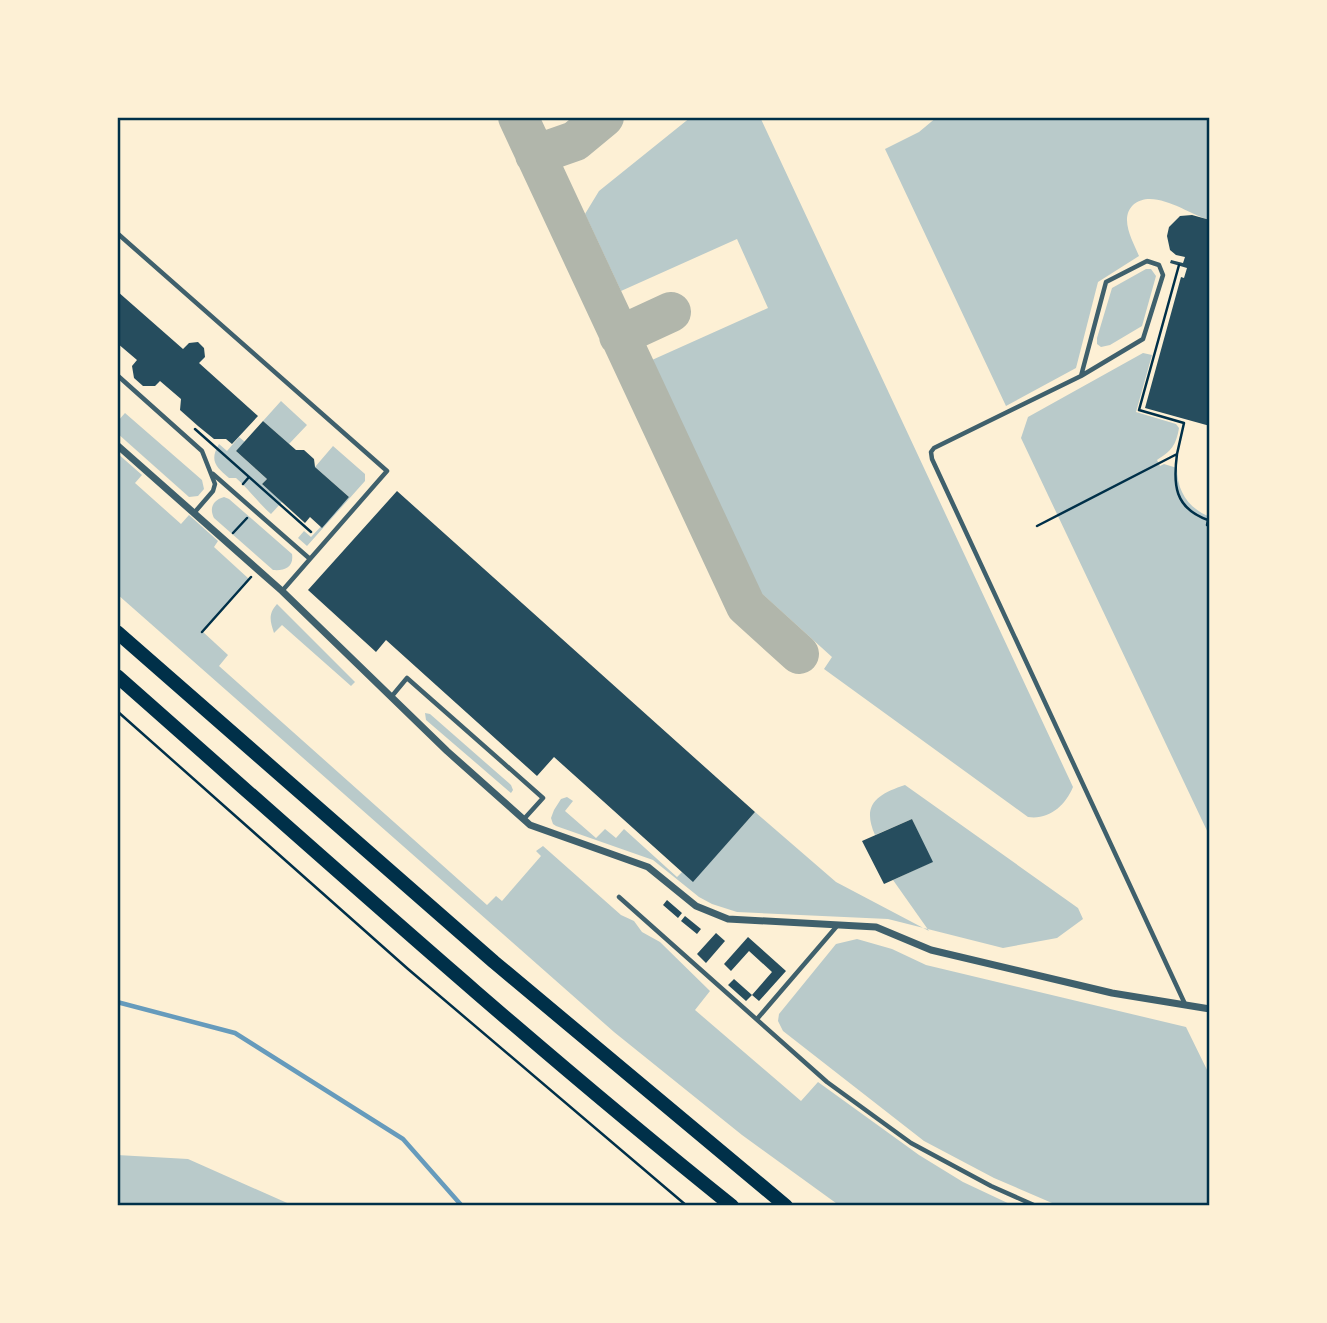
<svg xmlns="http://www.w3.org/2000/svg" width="1327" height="1323" font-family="Overpass,sans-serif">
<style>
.green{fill:#b9caca}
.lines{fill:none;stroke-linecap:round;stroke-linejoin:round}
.stream{stroke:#669bbc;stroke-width:4.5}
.taxiway{stroke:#b1b6ab;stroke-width:40}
.building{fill:#264d5e}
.path{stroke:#003049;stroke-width:2.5}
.service{stroke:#3f606c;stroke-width:4.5}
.minor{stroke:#3f606c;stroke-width:7}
.trunk{stroke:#003049;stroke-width:14}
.neatline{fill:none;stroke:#003049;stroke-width:2.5}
</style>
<rect width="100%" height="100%" fill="#fdf0d5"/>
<path class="green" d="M691,117h69l313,670c-8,19 -24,33 -45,30l-204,-148 8,-12 -72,-65 -108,-232 116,-52 -31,-69 -116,52 -36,-77 14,-23z
M937,117h273v103c-22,-6 -57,-33 -77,-15 -14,14 0,36 6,51l-41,26 -22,86 -70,38 -121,-257 34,-17z
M1146,269h5l5,7 -14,50 -32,19 -9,2 -4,-3v-6l15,-50z
M1143,353l9,2 -16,57 40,12 3,4c-3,18 -8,23 -22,32l3,6 4,-2 13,4c0,23 11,40 33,49v320l-189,-399 7,-21z
M281,401l26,24 -18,19 -26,-23z
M125,413l77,67 2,9 -6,7 -9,1 -72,-64v-11z
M239,437l6,5 -9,9 31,28 -5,5 20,18 -11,12c-14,-12 -21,-24 -35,-36h-7c-13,-11 -20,-17 -10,-34l8,7z
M333,446l32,28v7l-58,65 -9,-8 6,-7 7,6 38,-40 -34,-30z
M117,453l25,22 -7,8 46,41 8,-9 29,26 -4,6 35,32 -47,52 26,24 -9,11 268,239 9,-9 6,5 39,-45 -5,-5 7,-5 78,69 13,6 8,11 18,10 50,49 -15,19 106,91 17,-19 101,73 44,27 51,24h-174l-98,-71 -128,-103 -497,-438z
M224,497l5,2 63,55c2,13 -7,17 -19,16l-59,-52c-5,-10 -1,-18 10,-21z
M277,604l78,78 -4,4 -69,-61 -8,8c-4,-12 -6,-19 3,-29z
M425,713l5,1 81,71 2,5 -2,3 -85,-73z
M905,785l173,123 5,11 -26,19 -54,10 -115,-29 -151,-7 -25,-8 -13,-7 -46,-37 -97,-34 -3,-2 -2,-6 3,-8 7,-11 6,-2 6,4 -8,10 31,27 9,-9 11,9 8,-9 53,48 5,-5 11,9 62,-69 81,70 93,49 -36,-51 39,-18 -20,-43 -37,16c-14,-31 3,-41 30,-50z
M857,939l35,10 34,16 260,62 24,49v130h-151l-65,-28 -70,-37 -141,-110 -5,-10 1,-7 57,-70z
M117,1155l71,4 106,47h-177z"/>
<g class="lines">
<path class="stream" d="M117,1002l118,31 168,106 59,67"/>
<path class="taxiway" d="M518,117l228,489 53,48
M535,155l40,-14 29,-24
M619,336l52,-24"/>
</g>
<path class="building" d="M1192,215l18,5v206l-65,-18 36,-131 3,1 3,-10 -17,-5 1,-3 12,3 2,-6 -9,-2 -6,-5 -3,-14 2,-9 11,-11z
M117,291l66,58 6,-6 9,-1 6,6 1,9 -6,6 59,53 -26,28 -6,-5h-12l-16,-13 -18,-16 1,-11 -21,-18 -5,5h-12l-9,-8 -2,-12 5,-6 -20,-17z
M263,421l33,29h8l10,9 1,8 34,30 -27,31 -12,-11 -5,6 -43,-39 5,-5 -31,-28z
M397,491l358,321 -62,70 -139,-125 -17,19 -151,-136 -10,12 -68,-62z
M912,819l21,43 -49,22 -22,-43z
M667,900l15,13 -4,5 -15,-13z
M685,916l16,13 -4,5 -16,-13z
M716,933l9,8 -19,22 -9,-9z
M748,937l38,34 -27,30 -7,-6 20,-23 -23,-21 -18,20 -7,-7z
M734,979l18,16 -6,6 -18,-16z"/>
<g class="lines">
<path class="path" d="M195,429l116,103
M1177,454c-4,30 -3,54 31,66l-1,5 3,1
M243,484l6,-7
M1037,526l140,-72 7,-31 -45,-13 40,-145
M233,533l14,-15
M202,632l49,-55
M117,711l291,258 279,237"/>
<path class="service" d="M117,233l270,238 -105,120
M117,375l85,76 13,33 -2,7 -19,22
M1081,376l62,-37 20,-64 -4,-10 -12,-4 -41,21 -25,94 -147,72 -3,4 1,7 253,545
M213,474l97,85
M392,696l15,-18 136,120 -19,21
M619,897l208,185 84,61 80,43 45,20
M757,1019l80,-93"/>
<path class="minor" d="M117,445l165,146 165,160 83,74 118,42 48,39 32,13 148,8 55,23 181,43 98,16"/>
<path class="trunk" d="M117,632l377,330 292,244
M117,676c203,179 404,361 615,530"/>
</g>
<rect width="1327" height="1323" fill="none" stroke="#fdf0d5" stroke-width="238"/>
<rect x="119" y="119" width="1089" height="1085" class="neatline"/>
</svg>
